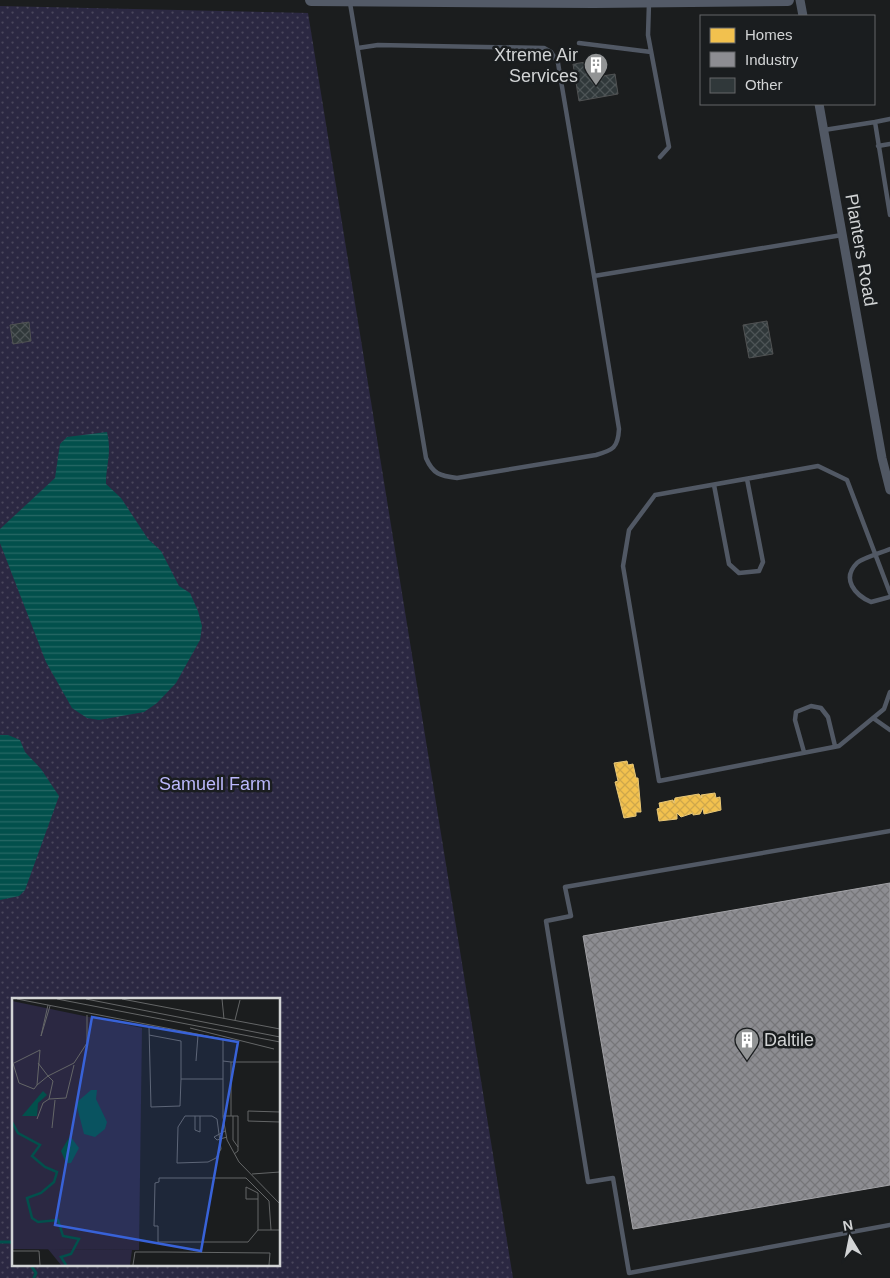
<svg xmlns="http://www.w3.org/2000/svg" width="890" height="1278" font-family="Helvetica,sans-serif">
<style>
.green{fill:url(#green-dots);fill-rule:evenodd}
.water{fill:url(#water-rules)}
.homes{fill:url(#homes-cross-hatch);stroke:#e8c776}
.industry{fill:url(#industry-cross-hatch);stroke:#a2a2a6}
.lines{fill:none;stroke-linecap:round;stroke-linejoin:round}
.stream{stroke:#02504c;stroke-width:3}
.building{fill:url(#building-cross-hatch);stroke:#505253}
.service{stroke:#515864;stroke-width:4.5}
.minor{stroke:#515864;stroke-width:9}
.secondary{stroke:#535a67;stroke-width:12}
.labels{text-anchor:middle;stroke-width:5;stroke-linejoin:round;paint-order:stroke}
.poi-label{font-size:18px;fill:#d2d4d5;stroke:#1a1d1f;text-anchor:end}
.street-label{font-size:18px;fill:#d2d4d5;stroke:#1a1d1f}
.park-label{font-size:18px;fill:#bbb8fc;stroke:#1a1d1f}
.inset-river{fill:none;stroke:#02504c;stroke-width:2.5}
.inset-road{fill:none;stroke:#646667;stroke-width:1}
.view{fill:#3862d8;fill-opacity:0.15;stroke:#3862d8;stroke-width:2.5}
.inset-edge{fill:none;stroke:#d2d4d5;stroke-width:2.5}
</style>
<defs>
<pattern id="green-dots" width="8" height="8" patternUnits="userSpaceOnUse" patternTransform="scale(1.25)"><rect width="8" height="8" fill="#2b2842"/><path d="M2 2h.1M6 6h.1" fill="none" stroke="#49465c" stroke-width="1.8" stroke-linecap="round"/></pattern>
<pattern id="water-rules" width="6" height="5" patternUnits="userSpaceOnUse" patternTransform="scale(1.25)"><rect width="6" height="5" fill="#02504c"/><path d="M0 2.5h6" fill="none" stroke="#266865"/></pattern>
<pattern id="homes-cross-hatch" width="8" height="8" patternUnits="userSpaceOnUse" patternTransform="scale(1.25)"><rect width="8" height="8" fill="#f2c14e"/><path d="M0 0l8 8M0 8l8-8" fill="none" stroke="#cea74b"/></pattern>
<pattern id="industry-cross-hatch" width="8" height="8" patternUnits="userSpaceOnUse" patternTransform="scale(1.25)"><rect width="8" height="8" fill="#8d8d92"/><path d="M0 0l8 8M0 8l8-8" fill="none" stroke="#767679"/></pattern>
<pattern id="building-cross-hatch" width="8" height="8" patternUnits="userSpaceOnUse" patternTransform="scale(1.25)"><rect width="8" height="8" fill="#30383a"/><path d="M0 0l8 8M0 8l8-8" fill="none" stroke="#4d5456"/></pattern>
</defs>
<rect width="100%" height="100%" fill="#1b1d1e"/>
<path class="green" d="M0,6l308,7 205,1265h-513zM14,999h265v265h-265z"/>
<path class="water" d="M107,432c5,22 -1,31 -1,52l15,14 27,41 13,12 18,35 11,7 8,18 4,15 -2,14 -24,43 -19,20 -13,9 -45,8 -12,-2 -15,-10 -26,-46 -46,-119v-14l55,-51 5,-34 7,-7z
M0,735h8l12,5 5,12 16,17 18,27 -34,94 -6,6 -19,4z"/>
<path class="homes" d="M627,761l1,4 5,-1 3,14h2l3,34h-5v4l-12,2 -9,-36 3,-1 -4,-18z
M715,793l1,5 4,-1 1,13 -17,4 -1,-6 -3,6 -7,1v-2l-12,4 -4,-4v6l-18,2 -2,-12 3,-1 -1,-5 14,-3 1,3 1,-5 24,-4 3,4 -1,-3z"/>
<path class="industry" d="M890,883v302l-257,44 -50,-293z"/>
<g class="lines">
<path class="stream" d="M0,1242h11l3,4
M30,1264l6,9 -2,5"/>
</g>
<path class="building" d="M593,61l3,16 19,-3 3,20 -39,7 -6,-37z
M767,321l6,33 -24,4 -6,-33z
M29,322l2,19 -18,3 -3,-19z"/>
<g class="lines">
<path class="service" d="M350,3l76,455c7,16 14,18 31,20l139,-23c17,-5 22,-7 23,-26l-25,-153 248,-41
M649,3l-1,32 21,112 -9,10
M579,43l72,9
M358,48l20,-3 166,3 7,4 7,11 36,213
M875,122l15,-3
M824,130l51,-8 15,93
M878,146l12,-2
M714,485l15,79 10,9 20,-2 4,-9 -16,-83
M890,549c-7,3 -28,9 -33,14 -16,16 -2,32 14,39l19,-5
M890,593l-43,-113 -29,-14 -163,29 -26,35 -6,36 36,215 180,-35 45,-37 6,-17
M873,718l17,12
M804,752l-9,-32 1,-8 15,-6 10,2 7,9 7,29
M890,831l-325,56 6,29 -25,5 42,261 25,-4 16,95 261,-48"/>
<path class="minor" d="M800,0l3,16
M819,104l63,354 8,32"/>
<path class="secondary" d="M311,0l283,2 194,-2"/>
</g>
<defs>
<symbol id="building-pin" viewBox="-11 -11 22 30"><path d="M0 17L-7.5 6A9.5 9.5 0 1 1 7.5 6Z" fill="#929495" stroke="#1a1d1f"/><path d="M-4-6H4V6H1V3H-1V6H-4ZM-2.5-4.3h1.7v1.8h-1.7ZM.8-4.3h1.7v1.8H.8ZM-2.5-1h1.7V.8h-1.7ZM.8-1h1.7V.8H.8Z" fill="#fff"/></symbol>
</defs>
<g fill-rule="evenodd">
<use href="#building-pin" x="582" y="51" width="28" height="38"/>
<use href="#building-pin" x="733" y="1026" width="28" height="38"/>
</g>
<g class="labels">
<g class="poi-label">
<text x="578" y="61">Xtreme Air<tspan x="578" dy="21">Services</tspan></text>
<text x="764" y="1046" text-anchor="start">Daltile</text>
</g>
<g class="street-label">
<text transform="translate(861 250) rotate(80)" y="6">Planters Road</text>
</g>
<g class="park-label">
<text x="215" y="790">Samuell Farm</text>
</g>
</g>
<g transform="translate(12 998)">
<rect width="268" height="268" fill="#1b1d1e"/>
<path d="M0,3l130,27 -3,222 -127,-1z" fill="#2b2842"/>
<path d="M36,251l84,1 -2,15h-69z" fill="#2b2842"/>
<path d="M79,92h6l-1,9 11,23 -2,7 -10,8 -11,-3 -8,-31zM31,93l4,4 -9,8 -1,13h-15zM58,138l9,12 -8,15h-5l-5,-12z" fill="#02504c"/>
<path class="inset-river" d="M0,124l6,11 22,12 -8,11 13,11 12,5 -3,10 -13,11 -14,5 5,20 6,4 20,-2 5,16 16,3 -8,15 -10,3 5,8"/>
<path class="inset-road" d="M5,1l221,43M45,1l223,43M74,1l194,38M110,1l158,30M210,1l2,20M36,7l-7,31 9,-30M223,22l5,-20M137,29l2,80 29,-1 1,-27h42M178,30l84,21M137,37l32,6v38M211,42v77l4,23 12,22 41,42M0,62l7,23 15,6 3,-4 3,-35 -26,13M184,63l2,-26M211,63l8,1v54M219,64h49M26,65l10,13 26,-13 13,-20v-28M25,87l11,-9 5,5 -4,18 -6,4 -6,16M37,101l17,-1 8,-33M268,114l-32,-1v10l32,1M173,118h27l5,3 4,30 -5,9 -8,4 -31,1 1,-36zM183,118v14l5,2v-16M211,118h15v35l-4,3M221,118v24l5,7M40,130l3,-28M213,133l-11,6 3,3 10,-3M240,176l28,-2M246,201h-12v-12l12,6v37M259,232l-2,-29 -23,-23h-87v4l-4,1 -1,43h4v16h90l10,-12h22M0,253h27l1,14M121,267l2,-13h30l105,1 -1,12"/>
<path class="view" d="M80,19l146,25 -37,209 -146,-26z"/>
<rect width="268" height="268" class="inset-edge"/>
</g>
<rect x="700" y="15" width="175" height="90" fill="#1a1d1f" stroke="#646668"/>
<rect x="710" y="28" width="25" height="15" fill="#f2c14e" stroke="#646668"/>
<text x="745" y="40" font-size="15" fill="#d2d4d5">Homes</text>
<rect x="710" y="52" width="25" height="15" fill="#8d8d92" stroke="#646668"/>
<text x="745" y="65" font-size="15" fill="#d2d4d5">Industry</text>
<rect x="710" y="78" width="25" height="15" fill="#30383a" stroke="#646668"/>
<text x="745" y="90" font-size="15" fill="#d2d4d5">Other</text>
<g transform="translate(850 1238) rotate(350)" stroke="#1a1d1f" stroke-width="4" paint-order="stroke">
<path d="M0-4L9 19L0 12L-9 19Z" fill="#d2d4d5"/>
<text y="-8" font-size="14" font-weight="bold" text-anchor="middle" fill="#d2d4d5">N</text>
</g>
</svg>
